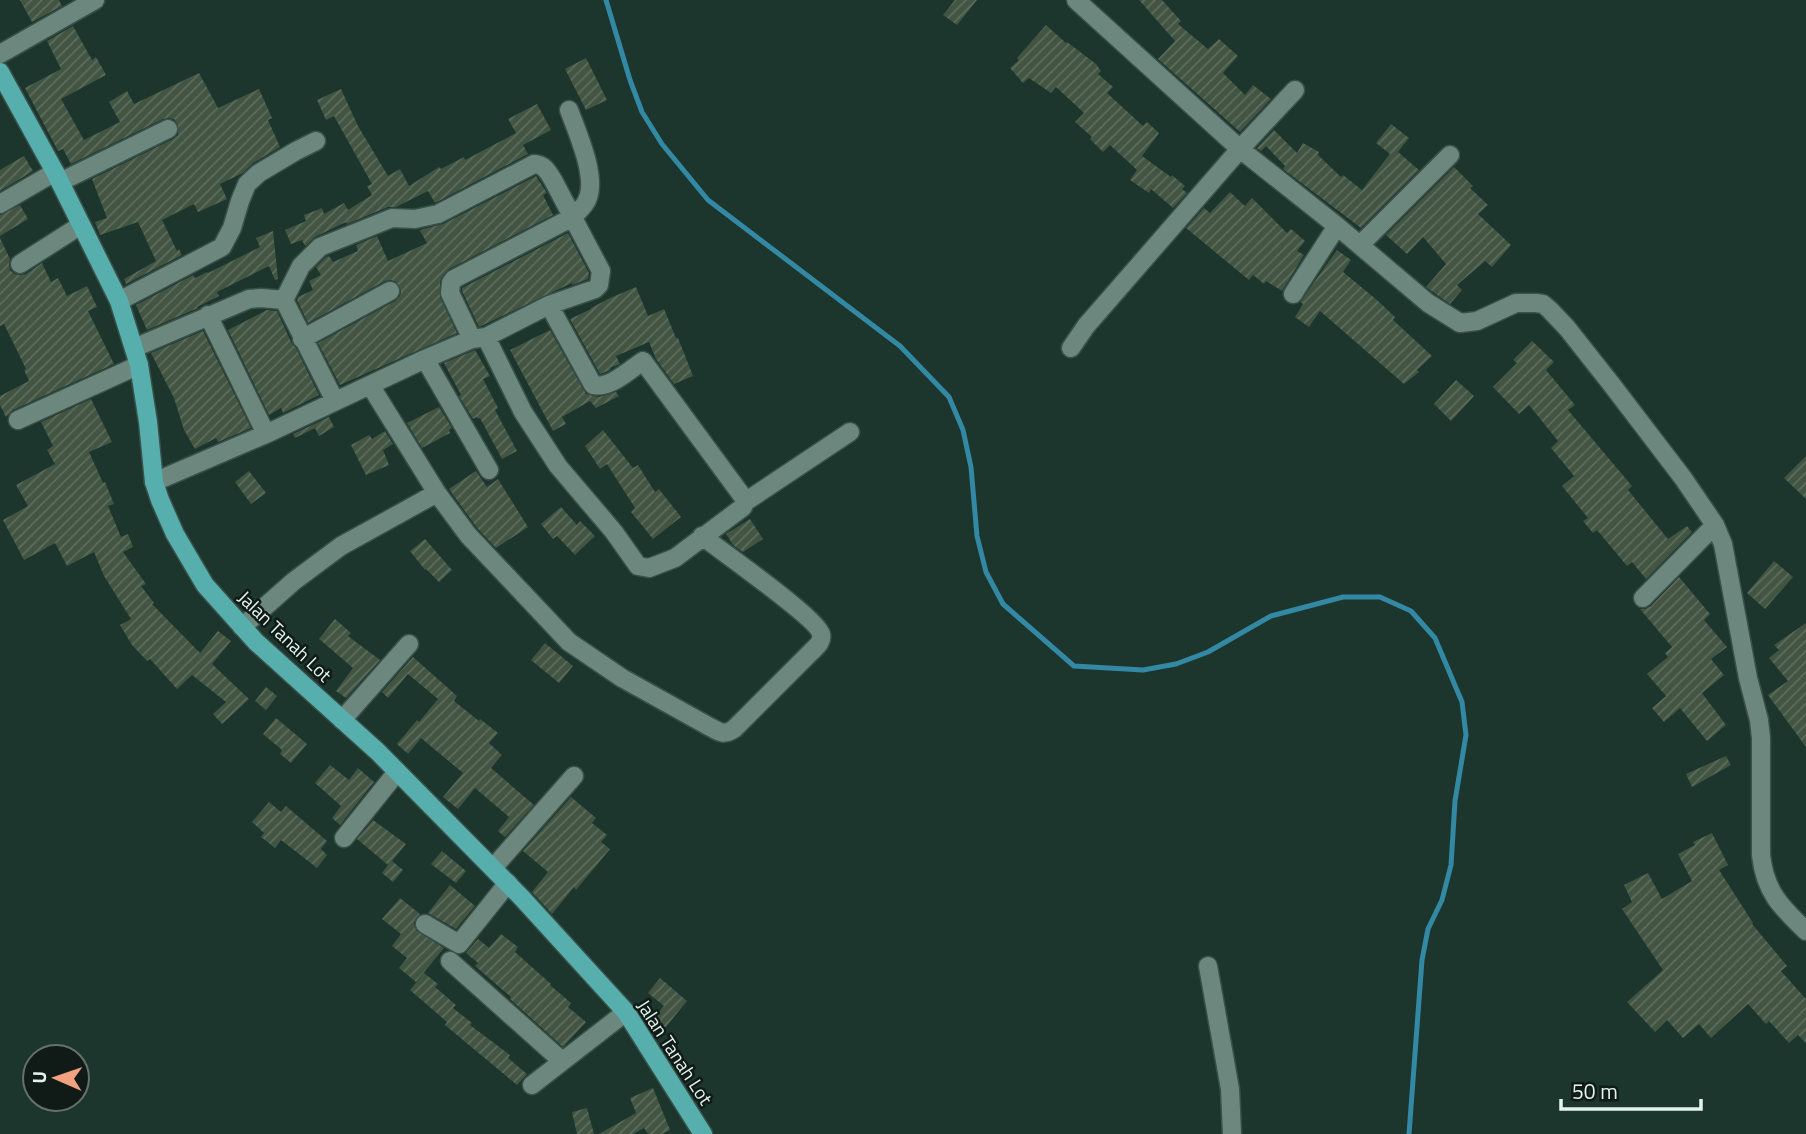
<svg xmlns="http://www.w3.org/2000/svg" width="1806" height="1134" font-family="'Titillium Web',sans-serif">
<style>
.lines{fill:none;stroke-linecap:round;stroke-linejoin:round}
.stream{stroke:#3389a3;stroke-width:5}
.building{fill:url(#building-hatch)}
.minor-casing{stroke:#3a504a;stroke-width:21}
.major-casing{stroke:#3a504a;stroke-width:21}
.minor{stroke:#6c887e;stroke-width:18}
.major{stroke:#56afac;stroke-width:18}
.labels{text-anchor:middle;stroke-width:5;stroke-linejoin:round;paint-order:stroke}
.street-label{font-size:19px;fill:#e3f3ed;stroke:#101b17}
</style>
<defs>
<pattern id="building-hatch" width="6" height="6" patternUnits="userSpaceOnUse" patternTransform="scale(1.75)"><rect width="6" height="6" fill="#425442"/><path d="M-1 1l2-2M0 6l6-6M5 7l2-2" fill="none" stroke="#5d6d5e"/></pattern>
</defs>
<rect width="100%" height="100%" fill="#1c362d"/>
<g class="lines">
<path class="stream" d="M606,0l24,80 12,32 20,32 46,56 192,146 49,51 14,33 8,37 6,69 9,36 17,32 71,62 69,4 33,-6 32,-12 63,-36 72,-19h37l31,14 24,27 27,64 4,33 -11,66 -4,64 -9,35 -14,29 -6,31 -13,174"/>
</g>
<path class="building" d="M20,0h39l3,6 -30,16z
M955,0h22l-20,25 -14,-10z
M1139,0h23l19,21 -3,3 30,25 11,-10 19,17 -15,17 22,22 8,-10 18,14 -31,33 -82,-73 17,-18z
M1046,25l20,18 1,-1 29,22 5,7 -3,3 15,13 -6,6 36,33 4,-4 12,11 -17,23 29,21 1,-2 13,11 -3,3 5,4 -14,15 -22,-19 -2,4 -19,-13 7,-10 -27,-25 -7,7 -13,-13 2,-2 -17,-15 9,-9 -28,-26 -5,6 -22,-15 -6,5 -13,-15 9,-8 -2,-2z
M73,26l19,34 4,-3 10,18 -45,24 23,41 36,-18 -11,-20 18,-11 7,13 65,-31 19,35 41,-19 13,29 -4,2 12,27 -27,16 -10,10 -23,11 7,15 -29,13 -4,-8 -32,16 15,31 2,-2 3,6 -56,29 -2,-5 32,-18 -18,-39 -38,13 -5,-13 12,-4 -15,-39 81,-40 5,-4v-10l-4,-6 -6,-1 -5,1 -92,45 -8,-15 -5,2 -33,-63 36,-19 -14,-28z
M586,58l21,42 -21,10 -21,-41z
M341,89l17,37 30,50 12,-7 9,17 30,-19 2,2 23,-12 1,3 51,-27 -8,-14 29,-15 14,26 -28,15 5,9 -93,49 -7,-12 -32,16h-8l-41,17 -1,-2 -31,15 -10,9 -3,-6 -11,4 -6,-14 21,-9 -2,-6 18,-7 2,6 20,-11 4,7 24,-15 -5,-9 5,-2 -38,-68 -8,4 -9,-20z
M1391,124l18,14 -11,14 21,18 -58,58 -78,-59 2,-3 -19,-20 -5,5 -4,-3 17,-18 23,23 6,-10 16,9 -1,3 23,22 2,-2 19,15 28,-36 -14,-11z
M24,156l9,15 -33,20v-21z
M1454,167l19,19 -3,2 18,17 -10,9 33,31 -19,22 -7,-6 -28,24 5,5 -12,14 -24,-17 20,-23 -23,-27 -16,17 -21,-19z
M536,176l11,17 -4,2 10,20 -104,54 -7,8 -2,5v15l17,36 -117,52 -22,-42 77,-42 5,-5 1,-5 -5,-9 -5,-2 -6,1 -77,42 -11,-23 1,-3 15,-7 -4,-9 12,-6 -5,-8 10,-10 3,-1 4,6 25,-11 -2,-6 21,-9 11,25 39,-18 -7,-12 3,-2 20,-5z
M1230,192l15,14 7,-8 35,35 4,-4 14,12 -8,10 7,4 -22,36 -16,-10 -2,3 -11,-9 -4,5 -63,-52 18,-20 6,5z
M20,205l8,14 -28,17v-21z
M273,231l5,48 -3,1 -6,-14 -52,26 2,4 -22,11 1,1 -51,22 -11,-25 57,-30 2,3 12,-6 1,1 52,-26 -4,-9z
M568,233l21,40 -1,6 -16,6v-2l-93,44 -17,-36v-3z
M0,238l10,21 -1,5 1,6 4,4 6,1 6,-1 16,-11 9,19 7,-4 9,18 20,-10 10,21 -9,4 26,53 -101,46 -7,7 -6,-12v-9l29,-15 -5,-11 2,-1 -22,-45 -4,2z
M1337,250l14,10 -8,12 34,28 18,17 -2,3 39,36 -15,14 2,2 -15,12 -84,-73 -11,16 -14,-10 8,-13 -3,-2z
M636,287l12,29 16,-7 12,29h2l15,38 -19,8 -18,-25 -7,-17 -33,14 4,8 -10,4 1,1 -3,2 -8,3 -30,-55 21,-10v-1l19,-10z
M267,310l10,1 15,33 4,4 23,47 -36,18 -2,-5 -12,7 -41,-85z
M550,330l36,64 13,3 17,-5 3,4 -23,12 -6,-7 -28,16 4,7 -13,7 -43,-81z
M203,331l48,97 -33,14 -2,-4 -21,11 -11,-19 -10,-32 -23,-45z
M1532,341l22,21 -8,8 29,35 -7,5 64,76 -4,4 40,49 19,-13 5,6 -46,47 -14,-17 -5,4 -30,-36 -4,3 -10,-12 5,-3 -26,-32 12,-10 -23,-28 7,-7 -29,-36 -10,9 -26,-27 24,-24 -4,-3z
M475,350l15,26 -7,3 15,29 -3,2 22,41 -15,8 -22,-41 -2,1 -1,-2 -4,2 -14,-23 2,-1 -17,-32z
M1456,380l18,16 -23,25 -17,-17z
M91,399l21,43 -23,10 14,31 2,-1 9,22 -6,2 13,31 7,-3 5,13 -10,5 23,32 -5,2 13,17 -2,1 48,49 18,-22 13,10 -19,23 37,35 -27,25 -9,-10 13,-12 -34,-27 -15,14 -27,-30 -3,2 -15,-16 -12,-20 11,-6 -27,-43 -10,-24 -27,14 -12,-23 -31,17 -21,-40 25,-14 -12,-21 39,-21 -8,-14 6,-4 -12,-24z
M439,407l13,21 -3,2 1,3 -28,15 -15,-25z
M329,417l5,10 -15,9 -4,-8 -20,10 -2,-4z
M603,430l30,38 5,-3 17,27 4,-3 22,28 -28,22 -22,-27 4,-4 -28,-44 -7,5 -15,-23z
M385,431l8,13 -10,6 6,15 -23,10 -15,-30 18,-10 3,4z
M1806,456v43l-22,-21z
M249,471l17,22 -15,11 -16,-22z
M476,471l11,16 11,-8 30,48 -32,21 -19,-20 -28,-39z
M561,507l16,18 3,-4 15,15 -20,19 -18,-19 -4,3 -12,-15z
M750,519l13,20 -20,13 -10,-7 -7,-11z
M425,539l27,31 -13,12 -13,-13 -1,1 -15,-19z
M1774,561l19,16 -28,32 -18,-16z
M1679,577l31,37 -6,6 23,27 -16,12 13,16 -22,18 24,32 -19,16 -27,-33 -16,14 -12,-14 14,-12 -19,-22 21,-17 -3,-4 7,-6 -32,-38h5l6,-3z
M335,619l16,14 -3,3 32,24 -34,38 -10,-7 17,-23 -34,-29z
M1806,623v124l-38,-52 20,-14 -19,-23 10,-8 -5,-5z
M545,643l28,23 -14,17 -28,-23z
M413,657l44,39 -3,5 25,20 1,-2 18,14 -9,10 13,12 -11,13 43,37 -29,32 -7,-6 11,-14 -34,-29 -17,21 -15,-12 20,-24 -42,-35 -13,16 -11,-10 20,-24 2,2 19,-23 -30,-25 -20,24 -6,-6z
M266,687l11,9 -11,14 -11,-9z
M276,718l31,26 -16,19 -11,-9 2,-4 -19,-16z
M1726,756l5,9 -39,22 -6,-13z
M330,765l19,15 9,-12 16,14 -34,43 -8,-7 9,-12 -26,-23z
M571,797l25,21 -4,5 15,12 -6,7 9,7 -34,41 -2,-3 -22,27 -20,-22 16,-20 -25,-21z
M269,802l12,10 5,-6 41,35 -6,8 6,6 -10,13 -36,-28 -6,8 -14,-11 3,-4 -12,-11z
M373,820l33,24 -14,17 11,9 -10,12 -11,-9 6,-8 -31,-26z
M1712,833l16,32 -9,5 34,53 -1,1 35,42 -6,5 25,28v44l-8,-8 -9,8 -20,-22 -3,3 -18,-20 -37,34 -12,-14 -16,14 -16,-18 -12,12 -28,-30 36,-32 -41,-61 10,-7 -8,-17 24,-12 14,26 30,-18 -14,-27 17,-9 -2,-3z
M442,851l24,20 -10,12 -25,-19z
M450,885l25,21 -19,23 -28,-16z
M400,898l20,16 -4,4 -2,5 2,7 28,18 -28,34 -17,-14 8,-10 -15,-12 9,-12 -19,-15z
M501,934l17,13 -3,5 36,32 -1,1 21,18 -3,4 18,15 -23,25 -53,-48 1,-2 -36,-31 3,-3 -12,-10 12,-14 11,9z
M424,973l14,11 -3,3 21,18 -3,3 19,15 -2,2 40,30 -2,3 19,16 -10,11 -72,-60 2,-3 -37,-32z
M660,978l27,23 -31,38 -8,-14 16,-19 -16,-13z
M653,1088l17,42 -8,4h-14l-4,-6 -11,6h-34l37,-21 -6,-15z
M587,1108l7,26h-17l-5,-22z"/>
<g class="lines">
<defs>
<path id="minor" d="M1076,0l164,149 97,77 91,77 32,20 17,-2 39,-18h20l7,1 7,6 17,18 45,57 71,93 32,47 8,19 25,134 11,42 2,18v117c4,37 20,52 45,76
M0,54l95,-54
M60,182l108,-53
M0,204l55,-32
M1360,245l90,-90
M20,264l61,-39
M1293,294l44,-68
M284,300l51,101
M119,301l103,-54 10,-19 8,-27 7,-17 12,-11 37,-22 20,-10
M208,315l58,119
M486,337l37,75 35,54 56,66 24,34 11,2 26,-10 68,-51 2,-5 -2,-5 -100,-136c-14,9 -33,28 -50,24l-44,-80
M302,339l88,-48
M472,339l-22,-46 1,-10 3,-4 119,-62c4,-5 12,-11 14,-17 11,-22 -10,-68 -18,-90
M134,348l115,-49 12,-1 23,2
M1071,348l15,-22 154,-177 55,-59
M425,359l64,111
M370,385l67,108 31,42 101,107 53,36 88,49c10,5 13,9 24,2l77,-77c5,-5 12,-10 10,-18 -3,-15 -101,-84 -119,-98
M18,420l121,-55
M154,482l112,-48 159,-75 47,-20 14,-2 63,-32 46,-16 4,-4 2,-14 -48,-91c-5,-8 -9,-16 -19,-16l-96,50 -23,5 -23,-1 -72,29 -19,19 -17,34
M745,502l105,-70
M1643,598l72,-73
M242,627l52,-46 47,-35 96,-53
M342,720l67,-76
M344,838l53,-66
M493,868l81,-92
M425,924l34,20 49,-61
M450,961l112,100
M1208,966l22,123 2,45
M532,1085l94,-73"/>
<path id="major" d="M0,72l55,100 64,129 20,64 9,57 6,60 6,18 15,34 30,51 51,57 122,110 144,146 104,114 77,122"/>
</defs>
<use href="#minor" class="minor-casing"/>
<use href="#major" class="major-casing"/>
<use href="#minor" class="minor"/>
<use href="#major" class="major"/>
</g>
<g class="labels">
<g class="street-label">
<text transform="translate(285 636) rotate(44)" y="7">Jalan Tanah Lot</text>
<text transform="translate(675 1052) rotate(57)" y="7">Jalan Tanah Lot</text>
</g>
</g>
<g transform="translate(56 1078) rotate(272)"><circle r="33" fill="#101b17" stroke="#64716d" stroke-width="2"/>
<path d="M0-5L12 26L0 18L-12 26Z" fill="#f2a07f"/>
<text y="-10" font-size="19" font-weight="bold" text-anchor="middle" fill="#e3f3ed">U</text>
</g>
<path d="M1561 1099v10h140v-10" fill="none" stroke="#e3f3ed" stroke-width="3.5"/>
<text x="1572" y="1099" font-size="21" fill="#e3f3ed" stroke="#101b17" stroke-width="5" paint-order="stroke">50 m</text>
</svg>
